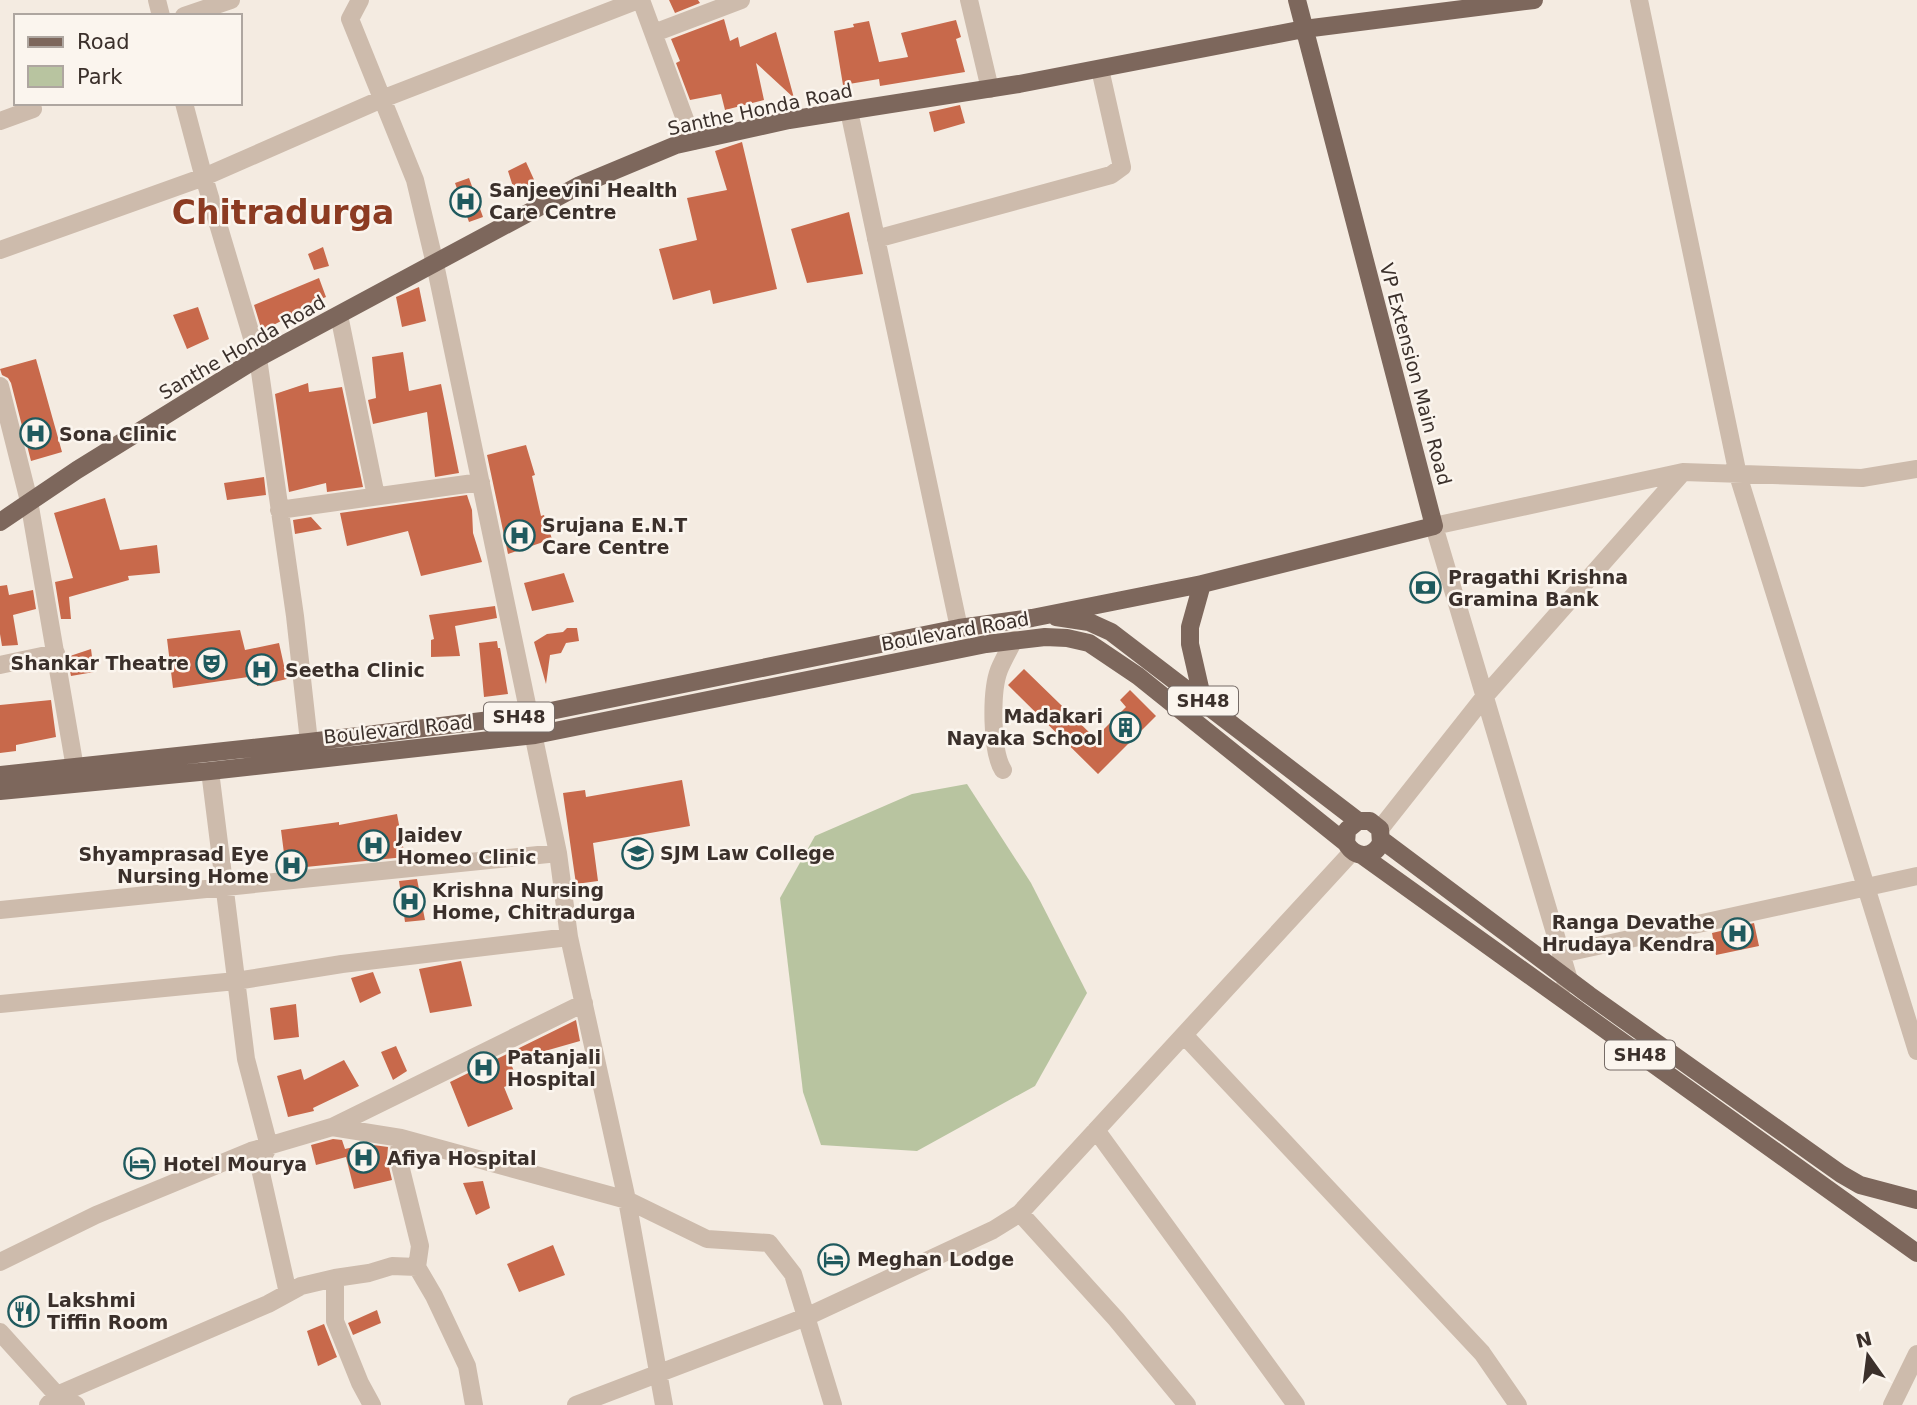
<svg xmlns="http://www.w3.org/2000/svg" width="1917" height="1405" font-family="'DejaVu Sans',sans-serif">
<style>
.green{fill:#b8c4a0}
.building{fill:#c8694b}
.lines{fill:none;stroke-linecap:round;stroke-linejoin:round}
.minor{stroke:#cdbbac;stroke-width:18}
.major{stroke:#7d675c;stroke-width:18}
.labels{text-anchor:middle;stroke-width:5;stroke-linejoin:round;paint-order:stroke}
.shield{fill:#fbf5ee;stroke:#756b66;stroke-width:2}
.shield-label{font-size:18px;font-weight:bold;fill:#3b302b}
.street-label{font-size:19px;fill:#3b302b;stroke:#fbf5ee}
.poi-label{font-size:19px;font-weight:bold;fill:#3b302b;stroke:#fbf5ee;text-anchor:start}
.town-label{font-size:33px;font-weight:bold;fill:#8c3b22;stroke:#fbf5ee}
</style>
<rect width="100%" height="100%" fill="#f4ebe1"/>
<path class="green" d="M967,784l64,99 56,110 -52,93 -118,65 -96,-6 -18,-53 -23,-194 35,-62 97,-42z"/>
<path class="building" d="M669,0h29l2,3 -25,10z
M724,19l6,22 8,-4 2,10 36,-15 18,66 -38,-35 8,37 -39,10 -4,-16 -31,6 -14,-37 4,-2 -9,-22z
M956,20l5,17 -5,2 9,33 -85,14 -1,-7 -36,6 -9,-54 20,-4 -1,-3 16,-3 10,41 29,-5 -7,-24z
M960,105l5,18 -31,9 -5,-20z
M742,142l35,147 -64,15 -3,-14 -37,10 -14,-51 38,-9 -10,-42 40,-8 -12,-39z
M526,162l10,22 -21,9 -7,-22z
M469,178l14,39 -14,5 -14,-39z
M849,212l14,62 -56,9 -16,-54z
M323,247l6,19 -15,4 -6,-16z
M319,278l7,19 -25,10 1,3 -40,21 -8,-26z
M419,287l7,34 -24,6 -6,-30z
M198,307l11,32 -22,10 -14,-34z
M403,352l6,39 32,-7 18,89 -24,4 -8,-65 -54,12 -5,-24 8,-2 -4,-41z
M36,359l26,93 -31,9 -20,-78 -3,-5 -6,-3 -2,-6z
M308,383l1,9 33,-5 21,100 -36,5 -1,-9 -37,9 -14,-98z
M526,445l9,30 -3,1 9,40 3,-1 8,24 -44,15 -21,-99z
M264,477l2,18 -39,5 -3,-17z
M467,495l5,15 1,23 9,29 -61,14 -13,-45 -61,15 -7,-33z
M105,498l15,52 37,-5 3,28 -32,3 1,4 -60,17 2,22h-10l-6,-37 18,-4 -19,-65z
M311,517l11,12 -27,5 -2,-14z
M564,573l10,29 -42,9 -8,-28z
M7,585l2,10 24,-5 3,19 -23,6 5,30 -16,1 -2,-12v-48z
M495,606l2,12 -42,8 5,30 -29,1v-17l3,-1 -5,-24z
M567,628h10l2,13 -13,2 -5,10 -11,2 -4,29 -12,-42 13,-8 16,-2z
M240,630l5,20 34,-7 8,36 -30,7 -2,-10 -82,12 -6,-49z
M497,641l1,7h2l8,46 -24,3 -5,-54z
M91,649l3,23 -23,4 -4,-19z
M1024,669l71,69 31,-31 -6,-7 10,-10 26,26 -58,58 -90,-89z
M51,700l5,37 -40,8v6l-16,2v-48z
M682,780l8,46 -97,17 5,38 -22,3 -13,-91 22,-3 1,7z
M397,814l8,43 -119,12 -5,-39 58,-8v3z
M417,879l8,41 -20,2 -6,-41z
M1754,923l5,23 -43,9 -4,-22z
M461,961l11,45 -42,7 -11,-44z
M373,972l8,21 -21,10 -9,-25z
M296,1004l3,33 -25,3 -4,-32z
M576,1020l4,21 -70,20 8,21 -14,5 9,22 -45,18 -18,-45z
M396,1046l11,25 -14,9 -12,-28z
M344,1060l15,26 -46,22 1,3 -26,6 -11,-41 24,-7 3,11z
M333,1139l9,1 3,9 21,-5 22,3 -1,12 5,21 -38,9 -8,-32 -30,8 -5,-20z
M483,1181l7,27 -14,7 -13,-32z
M553,1245l12,30 -46,17 -12,-28z
M377,1310l4,13 -28,12 -5,-12z
M324,1324l13,33 -19,9 -11,-35z"/>
<g class="lines">
<path class="minor" d="M157,0l4,16
M360,0l-10,19 65,161 20,84 123,589 11,84 58,263 37,205
M641,0l52,141
M969,0l21,89
M1639,0l99,475 179,576
M184,16l47,-16
M654,33l87,-33
M184,103l17,64 57,191 37,258 14,126
M849,111l110,517
M0,121l33,-12
M876,239l235,-64 11,-8 -22,-98
M0,250l204,-73 178,-78 256,-99
M339,315l37,181
M0,386l29,115 46,267
M279,510l202,-28
M0,665l56,-12
M1003,770c-12,-19 -12,-79 -4,-100 4,-10 10,-20 15,-30
M210,771l36,288 23,87 -10,18 29,129
M1380,829l105,-133 198,-224
M0,910l558,-57
M1561,954l356,-78
M1565,985l4,-5 -135,-454 249,-54 179,6 55,-9
M0,1004l236,-23 106,-17 227,-27
M1184,1035l298,318 36,52
M332,1127l252,-124
M1096,1130l200,275
M401,1138l-3,19 22,89 -3,21
M1020,1213l96,106 71,86
M0,1262l96,-47 155,-64 81,-24 69,11 226,62 80,39 62,4 24,31 40,131
M335,1278v43l25,62 12,22
M0,1332l57,63 19,10
M48,1405l9,-10 211,-91 33,-18 34,-8 34,-5 23,-7 25,1 17,29 33,70 7,39
M576,1405l230,-88 187,-87 27,-17 332,-361
M1892,1405l25,-51"/>
<path class="major" d="M0,522l77,-52 181,-112 322,-173 96,-40 113,-25 230,-36 285,-55 230,-29
M1202,584l-12,43v17l13,57
M1056,617l33,5 22,10 247,189
M0,775l309,-33 222,-27 428,-87 73,-10 170,-34 232,-58 -137,-526
M0,791l210,-20 325,-36 451,-91 59,-7 22,1 22,5 49,33 208,167c9,15 26,17 35,0l-1,-14 -10,-8h-12l-11,9 -1,13
M1382,840l207,155 252,179 19,11 57,15
M1363,856l554,397"/>
</g>
<defs>
<symbol id="hospital-ring" viewBox="-11 -11 22 22"><circle r="9.5" fill="#fbf5ee" stroke="#1f5a5e" stroke-width="1.5"/><path d="M-5-5h3v3.5h4V-5h3V5h-3V1.5h-4V5h-3Z" fill="#1f5a5e"/></symbol>
<symbol id="bank-ring" viewBox="-11 -11 22 22"><circle r="9.5" fill="#fbf5ee" stroke="#1f5a5e" stroke-width="1.5"/><path d="M-6-4H6V4H-6ZM0-2.3a2.3 2.3 0 1 0 0 4.6a2.3 2.3 0 1 0 0-4.6Z" fill="#1f5a5e"/></symbol>
<symbol id="theatre-ring" viewBox="-11 -11 22 22"><circle r="9.5" fill="#fbf5ee" stroke="#1f5a5e" stroke-width="1.5"/><path d="M-5-5.5Q0-4 5-5.5V0Q5 5 0 6Q-5 5-5 0ZM-3.3-2.5H-1v1.5H-3.3ZM1-2.5H3.3v1.5H1ZM-2.8 1Q0 5.5 2.8 1Z" fill="#1f5a5e"/></symbol>
<symbol id="building-ring" viewBox="-11 -11 22 22"><circle r="9.5" fill="#fbf5ee" stroke="#1f5a5e" stroke-width="1.5"/><path d="M-4-6H4V6H1V3H-1V6H-4ZM-2.5-4.3h1.7v1.8h-1.7ZM.8-4.3h1.7v1.8H.8ZM-2.5-1h1.7V.8h-1.7ZM.8-1h1.7V.8H.8Z" fill="#1f5a5e"/></symbol>
<symbol id="university-ring" viewBox="-11 -11 22 22"><circle r="9.5" fill="#fbf5ee" stroke="#1f5a5e" stroke-width="1.5"/><path d="M0-5L7-2L0 1L-7-2ZM-4 1L0 2.5L4 1V4Q0 6-4 4Z" fill="#1f5a5e"/></symbol>
<symbol id="hotel-ring" viewBox="-11 -11 22 22"><circle r="9.5" fill="#fbf5ee" stroke="#1f5a5e" stroke-width="1.5"/><path d="M-6-4.5h1.5V1H6V5H4.5V3h-9V5H-6ZM-4 0a1.8 1.8 0 1 1 3.6 0ZM.5 0V-2.5h3Q6-2.5 6 0Z" fill="#1f5a5e"/></symbol>
<symbol id="restaurant-ring" viewBox="-11 -11 22 22"><circle r="9.5" fill="#fbf5ee" stroke="#1f5a5e" stroke-width="1.5"/><path d="M-5-6h1v4h1v-4h1v4h1v-4h1v5L-1.5 .5V6h-2V.5L-5-1ZM5-6V6H3V1.5H1.5Q1.5-4 5-6Z" fill="#1f5a5e"/></symbol>
</defs>
<g fill-rule="evenodd">
<use href="#hospital-ring" x="448" y="184" width="35" height="35"/>
<use href="#hospital-ring" x="18" y="416" width="35" height="35"/>
<use href="#hospital-ring" x="502" y="518" width="35" height="35"/>
<use href="#bank-ring" x="1408" y="570" width="35" height="35"/>
<use href="#theatre-ring" x="194" y="646" width="35" height="35"/>
<use href="#hospital-ring" x="244" y="652" width="35" height="35"/>
<use href="#building-ring" x="1108" y="710" width="35" height="35"/>
<use href="#hospital-ring" x="356" y="828" width="35" height="35"/>
<use href="#university-ring" x="620" y="836" width="35" height="35"/>
<use href="#hospital-ring" x="274" y="848" width="35" height="35"/>
<use href="#hospital-ring" x="392" y="884" width="35" height="35"/>
<use href="#hospital-ring" x="1720" y="916" width="35" height="35"/>
<use href="#hospital-ring" x="466" y="1050" width="35" height="35"/>
<use href="#hospital-ring" x="346" y="1140" width="35" height="35"/>
<use href="#hotel-ring" x="122" y="1146" width="35" height="35"/>
<use href="#hotel-ring" x="816" y="1242" width="35" height="35"/>
<use href="#restaurant-ring" x="6" y="1294" width="35" height="35"/>
</g>
<g class="labels">
<g class="shield">
<rect x="1168" y="686.5" width="70" height="29" rx="5"/>
<rect x="484" y="702.5" width="70" height="29" rx="5"/>
<rect x="1605" y="1040.5" width="70" height="29" rx="5"/>
</g>
<g class="shield-label">
<text x="1203" y="707">SH48</text>
<text x="519" y="723">SH48</text>
<text x="1640" y="1061">SH48</text>
</g>
<g class="street-label">
<text transform="translate(760 109) rotate(-12)" y="7">Santhe Honda Road</text>
<text transform="translate(242 347) rotate(-30)" y="7">Santhe Honda Road</text>
<text transform="translate(1416 374) rotate(75)" y="7">VP Extension Main Road</text>
<text transform="translate(955 631) rotate(-10)" y="7">Boulevard Road</text>
<text transform="translate(398 729) rotate(-6)" y="7">Boulevard Road</text>
</g>
<g class="poi-label">
<text x="489" y="197">Sanjeevini Health<tspan x="489" dy="22">Care Centre</tspan></text>
<text x="59" y="441">Sona Clinic</text>
<text x="542" y="532">Srujana E.N.T<tspan x="542" dy="22">Care Centre</tspan></text>
<text x="1448" y="584">Pragathi Krishna<tspan x="1448" dy="22">Gramina Bank</tspan></text>
<text x="189" y="670" text-anchor="end">Shankar Theatre</text>
<text x="285" y="677">Seetha Clinic</text>
<text x="1103" y="723" text-anchor="end">Madakari<tspan x="1103" dy="22">Nayaka School</tspan></text>
<text x="397" y="842">Jaidev<tspan x="397" dy="22">Homeo Clinic</tspan></text>
<text x="660" y="860">SJM Law College</text>
<text x="269" y="861" text-anchor="end">Shyamprasad Eye<tspan x="269" dy="22">Nursing Home</tspan></text>
<text x="432" y="897">Krishna Nursing<tspan x="432" dy="22">Home, Chitradurga</tspan></text>
<text x="1715" y="929" text-anchor="end">Ranga Devathe<tspan x="1715" dy="22">Hrudaya Kendra</tspan></text>
<text x="507" y="1064">Patanjali<tspan x="507" dy="22">Hospital</tspan></text>
<text x="387" y="1165">Afiya Hospital</text>
<text x="163" y="1171">Hotel Mourya</text>
<text x="857" y="1266">Meghan Lodge</text>
<text x="47" y="1307">Lakshmi<tspan x="47" dy="22">Tiffin Room</tspan></text>
</g>
<g class="town-label">
<text x="283" y="224">Chitradurga</text>
</g>
</g>
<rect x="14" y="14" width="228" height="91" fill="#fbf5ee" stroke="#aea6a0" stroke-width="2"/>
<rect x="28" y="37" width="35" height="10" fill="#7d675c" stroke="#aea6a0" stroke-width="2"/>
<text x="77" y="49" font-size="21" fill="#3b302b">Road</text>
<rect x="28" y="66" width="35" height="21" fill="#b8c4a0" stroke="#aea6a0" stroke-width="2"/>
<text x="77" y="84" font-size="21" fill="#3b302b">Park</text>
<g transform="translate(1868 1356) rotate(346)" stroke="#fbf5ee" stroke-width="5" paint-order="stroke">
<path d="M0-5L12 26L0 18L-12 26Z" fill="#3b302b"/>
<text y="-10" font-size="19" font-weight="bold" text-anchor="middle" fill="#3b302b">N</text>
</g>
</svg>
